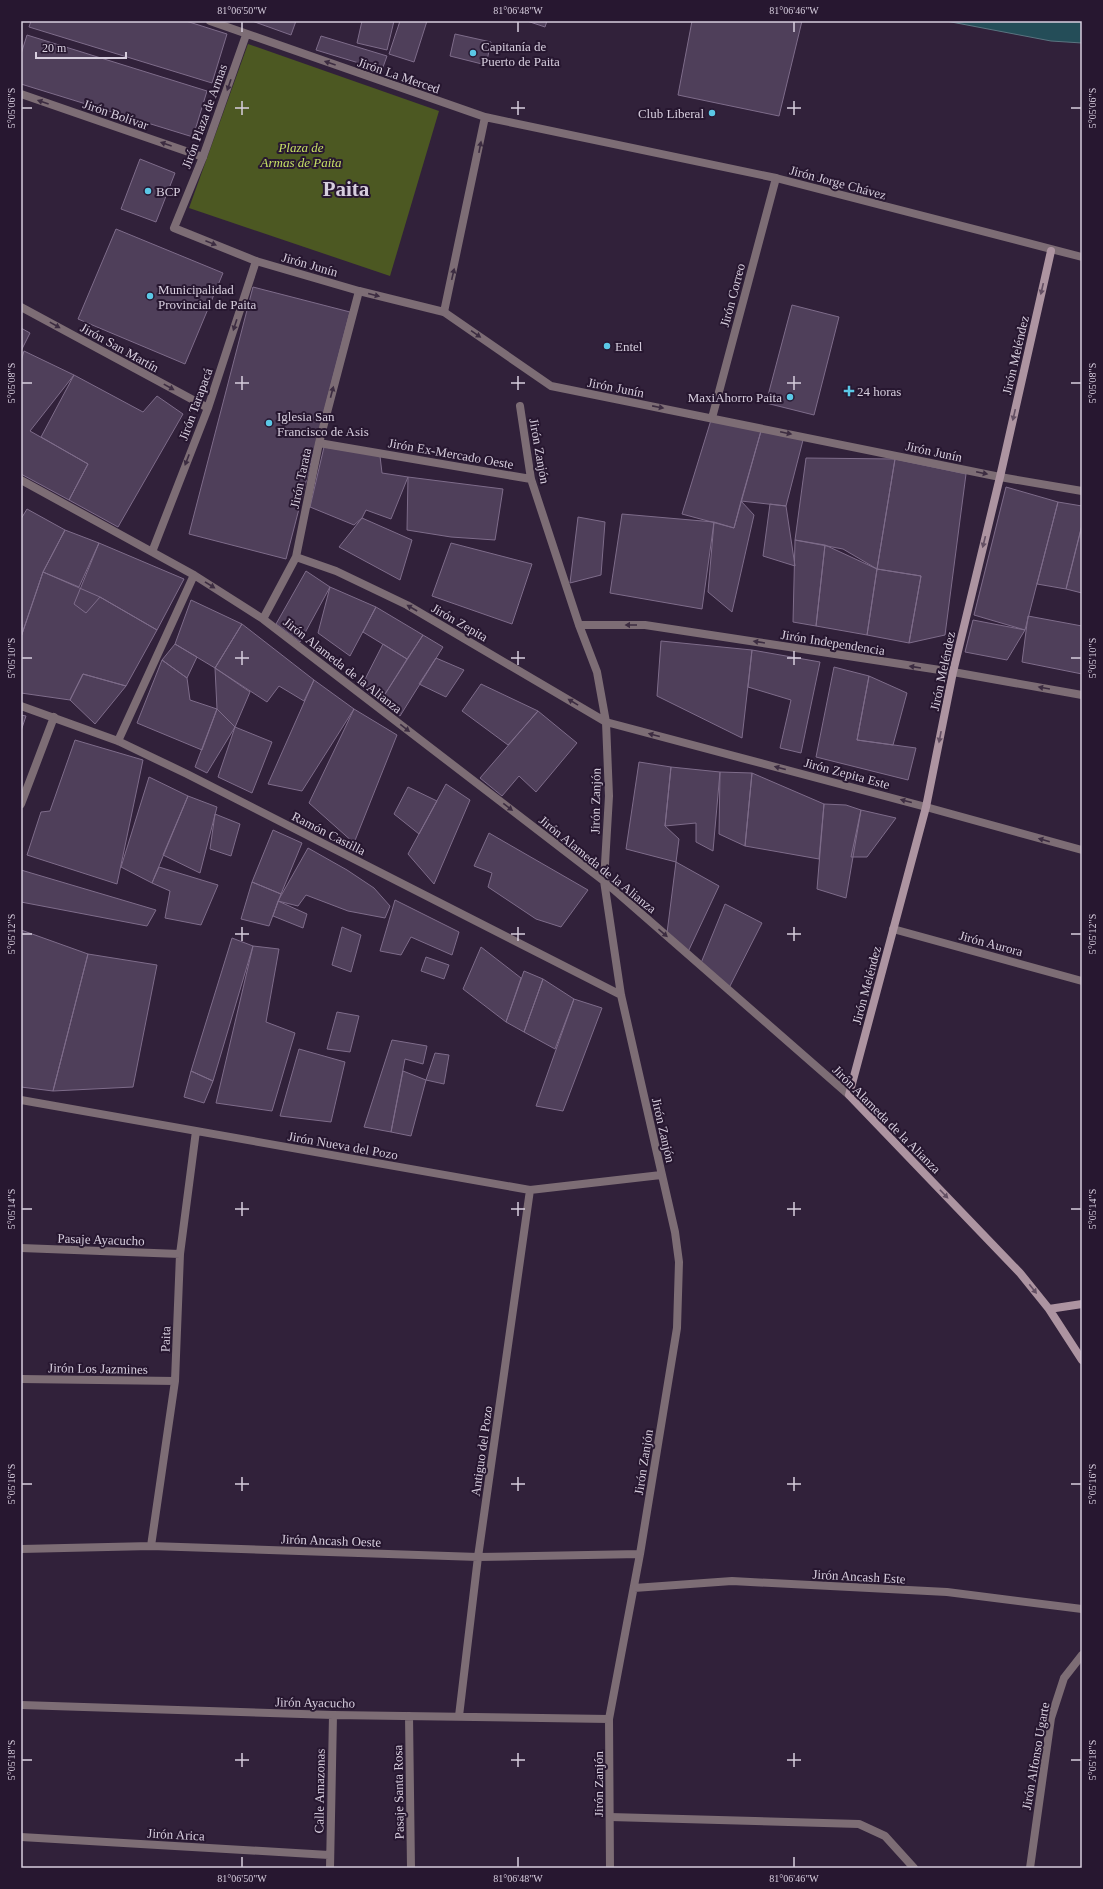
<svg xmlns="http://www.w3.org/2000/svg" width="1103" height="1889" font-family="'Times New Roman',serif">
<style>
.green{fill:#4c5822}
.water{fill:#244d58;stroke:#5a7480}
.building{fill:#4f3f5a;stroke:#7e6c8a}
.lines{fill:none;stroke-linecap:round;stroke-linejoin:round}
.service{stroke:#7d6d75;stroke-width:8}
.minor{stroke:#7d6d75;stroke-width:8}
.tertiary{stroke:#7d6d75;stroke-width:8}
.secondary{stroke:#ad94a1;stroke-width:8}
.oneway{fill:#3c2c41}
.oneway2{fill:#634f63}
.ticks{fill:none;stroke:#d7cede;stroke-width:1.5}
.poi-dot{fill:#5bc8e6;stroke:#271730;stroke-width:1.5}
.labels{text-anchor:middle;stroke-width:4;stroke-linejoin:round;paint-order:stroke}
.poi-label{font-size:13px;fill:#d7cede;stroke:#271730;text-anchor:start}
.street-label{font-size:13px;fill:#d7cede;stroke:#271730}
.park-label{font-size:13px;font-style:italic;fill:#c6e065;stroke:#271730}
.town-label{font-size:21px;font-weight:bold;fill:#d7cede;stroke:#271730}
.neatline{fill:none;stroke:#d7cede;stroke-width:1.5}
.ticks-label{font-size:10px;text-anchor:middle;fill:#d7cede}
</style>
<rect width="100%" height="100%" fill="#31213a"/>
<path class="green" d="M248,44l191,67 -49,165 -201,-68z"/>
<path class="water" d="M946,21h136v22l-31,-2z"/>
<path class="building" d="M31,21h155l41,13 -15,49 -183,-56z
M252,21h44l-5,14z
M362,21h32l-7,29 -30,-7z
M400,21h27l-13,41 -25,-8z
M527,21h20l-2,6z
M692,21h110l-23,95 -101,-21z
M455,34l36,8 -5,23 -36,-9z
M27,35l180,56 -14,46 -172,-53v-30z
M321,36l66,20 -5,14 -66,-20z
M140,159l35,14 -19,49 -35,-13z
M116,229l107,44 -38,91 -107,-45z
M253,287l97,25 -64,247 -97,-25z
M792,305l47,12 -25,98 -48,-12z
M21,328l9,5 -9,18z
M24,351l50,24 -44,56 58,33 -19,36 -48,-26v-113z
M74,375l69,37 14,-16 26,18 -65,113 -49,-27 19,-36 -47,-27z
M711,420l50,11 -27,97 -52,-14z
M761,431l42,9 -17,66 -45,-5z
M324,447l56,9 2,17 26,4 -17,42 -25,-9 -4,8 -8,7 -44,-18z
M806,458l89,1 -18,110 -34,-20 -48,-9z
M895,459l71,15 -21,161 -36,8 12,-67 -44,-7z
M408,477l95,12 -8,51 -44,-3 -44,-7z
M1006,487l52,15 -33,128 -51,-15z
M741,501l13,14 -22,97 -24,-20 6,-70 20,6z
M1058,502l24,4v19l-16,64 -29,-5z
M770,504l16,2 9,60 -32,-10z
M27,509l38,21 -22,42 -22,65v-118z
M622,514l92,8 -12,87 -92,-16z
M578,517l27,5 -4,53 -31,8z
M362,518l50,22 -12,40 -61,-33z
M1082,525v68l-16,-4z
M65,530l34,13 -20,44 -36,-15z
M795,540l30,5 -9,81 -23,-4z
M99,543l85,36 -27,51 -57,-33 -14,16 -12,-9z
M451,543l81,21 -20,60 -80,-28z
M825,545l52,24 -10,66 -51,-9z
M877,569l44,7 -12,67 -42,-8z
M306,571l24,16 -30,55 -24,-18z
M43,572l57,25 57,33 -31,56 -43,-12 -13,26 -49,-7v-56z
M330,587l46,20 -26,49 -32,-23z
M191,600l51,24 -27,44 -40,-24z
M376,607l47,28 -16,24 -44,-27z
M1028,616l54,10v48l-60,-12z
M973,620l52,10 -18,30 -42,-8z
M242,624l72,56 -10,21 -25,-15 -12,16 -52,-34z
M423,635l20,12 -43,69 -20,-14z
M661,641l91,9 -10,88 -85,-42z
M175,644l22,13 -10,21 -25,-18z
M383,644l24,15 -27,43 -19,-15z
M752,650l68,12 -19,91 -21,-5 11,-48 -43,-13z
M436,658l28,12 -18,27 -27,-13z
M162,660l25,18 3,22 27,9 -15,41 -65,-27z
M834,667l35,9 -12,64 59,8 -8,32 -92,-23z
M215,668l35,24 -15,35 -18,-18z
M83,674l43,12 -31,38 -25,-24z
M869,676l38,17 -14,52 -36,-5z
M314,680l40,29 -52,82 -34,-7z
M481,684l57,27 -30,34 -46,-34z
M217,709l18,18 -28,46 -12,-6z
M354,709l43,26 -43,108 -45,-40z
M538,711l39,32 -41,49 -17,-16 -17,20 -22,-18z
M21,715l5,1 -5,15z
M235,727l37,15 -20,51 -34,-16z
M75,740l68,20 -26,124 -90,-29 14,-43 9,-1z
M639,762l32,5 -6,59 14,13 -3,23 -50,-13z
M671,767l49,5 -7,79 -17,-9v-19l-31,3z
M720,772l32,1 -7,73 -26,-12z
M752,773l72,31 -5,55 -74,-13z
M149,777l39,19 -36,87 -31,-16z
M446,784l24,16 -36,84 -26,-30z
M408,787l29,14 -18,33 -25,-20z
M188,796l29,11 -17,66 -37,-18z
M824,804l22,1 15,5 -15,88 -29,-9z
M861,810l35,8 -29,39h-16z
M215,814l25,10 -9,32 -21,-7z
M273,830l29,13 -21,51 -29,-12z
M489,833l99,57 -27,37 -25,-8 -48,-32 4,-14 -18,-7z
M308,848l39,22 27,18 16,18 -5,12 -37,-7 -42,-16 -8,11 -20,-5z
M676,862l43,24 -31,66 -21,-19z
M159,867l59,18 -17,40 -36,-7 5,-27 -18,-8z
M21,870l135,40 -9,16 -126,-24z
M252,882l29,12 -12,32 -28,-7z
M395,900l64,32 -7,23 -41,-18 -10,18 -21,-4z
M278,901l29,13 -4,14 -30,-12z
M725,904l37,19 -33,65 -28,-25z
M342,927l19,8 -10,37 -19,-7z
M21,930l67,24 -35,137 -32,-4z
M232,938l21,8 -40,135 -22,-10z
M253,946l26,3 -13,73 29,11 -23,78 -56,-8z
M481,947l40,31 -15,44 -43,-33z
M88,954l69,11 -24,122 -80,4z
M426,957l23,8 -5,14 -23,-8z
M524,971l19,8 -19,53 -18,-10z
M543,979l31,20 -19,50 -31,-17z
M574,999l28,9 -39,103 -27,-5z
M337,1012l22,4 -9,36 -23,-3z
M392,1040l35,6 -4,18 -18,-5 -14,73 -27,-5z
M299,1049l46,13 -14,60 -51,-6z
M435,1053l14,2 -5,29 -18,-4z
M191,1071l22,10 -9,22 -20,-6z
M403,1071l23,9 -15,56 -20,-4z"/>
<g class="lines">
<path class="service" d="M610,1817l249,7 26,12 29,32"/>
<path class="minor" d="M21,94l182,63
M21,307l187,101
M444,312l107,74 449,91 82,14
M520,406l11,73 48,146 18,47 9,50 3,74 -5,85 17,114 54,237 4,30 -2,66 -37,226 -31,165 1,149
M712,418l64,-240
M319,443l212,36
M21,480l173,95 69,44 341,262 245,214
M152,552l56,-144 48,-147
M296,557l40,14 71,34 199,117 320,85 156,43
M263,619l33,-62 23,-114 40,-152
M579,625h66l308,47 129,23
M21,706l97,35 69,33 434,221
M118,741l76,-166
M21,804l33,-87
M893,929l189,52
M21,1100l509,90 131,-15
M21,1248l159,6
M21,1379l154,2
M151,1546l24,-165 5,-127 16,-123
M21,1549l130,-3 327,11 162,-3
M634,1588l98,-7 215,11 135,17
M21,1705l312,10 276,4
M409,1716l2,152
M459,1716l19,-159 52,-367
M21,1837l308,18
M330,1868l3,-153"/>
<path class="tertiary" d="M210,21l275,96 291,61 306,79
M246,35l-43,122 -29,71 82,33 103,30 85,21 41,-195
M1030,1868l21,-150 13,-40 18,-23"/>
<path class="secondary" d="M1051,251l-51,226 -47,195 -27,135 -77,288 171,178 29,36 33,51
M1049,1309l33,-5"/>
</g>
<defs><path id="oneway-solid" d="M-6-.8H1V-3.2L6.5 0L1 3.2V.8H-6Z"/></defs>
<g class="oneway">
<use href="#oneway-solid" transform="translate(330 63) rotate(-161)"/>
<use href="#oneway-solid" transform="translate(229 85) rotate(109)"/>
<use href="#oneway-solid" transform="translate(43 102) rotate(-161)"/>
<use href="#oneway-solid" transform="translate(166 144) rotate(-161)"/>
<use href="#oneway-solid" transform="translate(480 147) rotate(-79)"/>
<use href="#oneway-solid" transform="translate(211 243) rotate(22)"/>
<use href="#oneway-solid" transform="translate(453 274) rotate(-77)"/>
<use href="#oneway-solid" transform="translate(374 295) rotate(14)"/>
<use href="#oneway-solid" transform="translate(55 325) rotate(29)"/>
<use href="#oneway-solid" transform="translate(235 325) rotate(108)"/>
<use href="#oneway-solid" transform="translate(476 334) rotate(35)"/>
<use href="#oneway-solid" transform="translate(169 387) rotate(29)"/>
<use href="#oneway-solid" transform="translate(332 392) rotate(-75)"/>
<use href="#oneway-solid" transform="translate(658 407) rotate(11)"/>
<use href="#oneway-solid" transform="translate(786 433) rotate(12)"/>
<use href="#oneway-solid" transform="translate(187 460) rotate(111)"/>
<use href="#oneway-solid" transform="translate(982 473) rotate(12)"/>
<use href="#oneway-solid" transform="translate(210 585) rotate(32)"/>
<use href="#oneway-solid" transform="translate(412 608) rotate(-150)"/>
<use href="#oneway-solid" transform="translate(631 625) rotate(180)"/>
<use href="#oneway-solid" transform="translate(759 642) rotate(-171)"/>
<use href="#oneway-solid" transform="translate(915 667) rotate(-171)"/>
<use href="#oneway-solid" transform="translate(1044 688) rotate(-170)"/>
<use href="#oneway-solid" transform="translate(573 702) rotate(-149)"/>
<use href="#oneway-solid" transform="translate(405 728) rotate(38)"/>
<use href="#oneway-solid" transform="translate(654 735) rotate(-165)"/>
<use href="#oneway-solid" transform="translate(780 768) rotate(-165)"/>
<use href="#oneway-solid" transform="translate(906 801) rotate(-165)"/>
<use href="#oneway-solid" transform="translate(508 807) rotate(38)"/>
<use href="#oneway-solid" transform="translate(1044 840) rotate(-164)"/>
<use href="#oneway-solid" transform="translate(663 933) rotate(41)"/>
</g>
<g class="oneway2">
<use href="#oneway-solid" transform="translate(1042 289) rotate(103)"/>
<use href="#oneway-solid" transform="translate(1014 415) rotate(103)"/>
<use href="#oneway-solid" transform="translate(984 542) rotate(104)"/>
<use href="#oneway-solid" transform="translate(940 737) rotate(101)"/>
<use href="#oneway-solid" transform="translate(944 1194) rotate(46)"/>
<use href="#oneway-solid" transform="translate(1033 1289) rotate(52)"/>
</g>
<path class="ticks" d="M242,22v10M518,22v10M794,22v10M242,101v14M518,101v14M794,101v14M22,108h10M235,108h14M511,108h14M787,108h14M1071,108h10M242,376v14M518,376v14M794,376v14M22,383h10M235,383h14M511,383h14M787,383h14M1071,383h10M242,651v14M518,651v14M794,651v14M22,658h10M235,658h14M511,658h14M787,658h14M1071,658h10M242,927v14M518,927v14M794,927v14M22,934h10M235,934h14M511,934h14M787,934h14M1071,934h10M242,1202v14M518,1202v14M794,1202v14M22,1209h10M235,1209h14M511,1209h14M787,1209h14M1071,1209h10M242,1477v14M518,1477v14M794,1477v14M22,1484h10M235,1484h14M511,1484h14M787,1484h14M1071,1484h10M242,1753v14M518,1753v14M794,1753v14M22,1760h10M235,1760h14M511,1760h14M787,1760h14M1071,1760h10M242,1857v10M518,1857v10M794,1857v10"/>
<g class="poi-dot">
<circle cx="473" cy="53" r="4"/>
<circle cx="712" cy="113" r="4"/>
<circle cx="148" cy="191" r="4"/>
<circle cx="150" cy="296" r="4"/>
<circle cx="607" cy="346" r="4"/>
<path d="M847 385h4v4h4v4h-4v4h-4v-4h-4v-4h4z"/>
<circle cx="790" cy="397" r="4"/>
<circle cx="269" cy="423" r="4"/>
</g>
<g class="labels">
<g class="poi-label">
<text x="481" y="51">Capitanía de<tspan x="481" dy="15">Puerto de Paita</tspan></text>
<text x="704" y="118" text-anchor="end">Club Liberal</text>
<text x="156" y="196">BCP</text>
<text x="158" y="294">Municipalidad<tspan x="158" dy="15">Provincial de Paita</tspan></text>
<text x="615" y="351">Entel</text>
<text x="857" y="396">24 horas</text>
<text x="782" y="402" text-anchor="end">MaxiAhorro Paita</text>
<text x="277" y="421">Iglesia San<tspan x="277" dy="15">Francisco de Asis</tspan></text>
</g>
<g class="street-label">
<text transform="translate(399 75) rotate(19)" y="5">Jirón La Merced</text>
<text transform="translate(116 114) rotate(19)" y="5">Jirón Bolívar</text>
<text transform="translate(204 116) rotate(-70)" y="5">Jirón Plaza de Armas</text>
<text transform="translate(838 182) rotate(15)" y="5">Jirón Jorge Chávez</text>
<text transform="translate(310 264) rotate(16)" y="5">Jirón Junín</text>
<text transform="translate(732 295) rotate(-75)" y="5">Jirón Correo</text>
<text transform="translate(120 347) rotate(29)" y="5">Jirón San Martín</text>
<text transform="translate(1015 355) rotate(-77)" y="5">Jirón Meléndez</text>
<text transform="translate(616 387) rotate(11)" y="5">Jirón Junín</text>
<text transform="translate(195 404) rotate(-70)" y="5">Jirón Tarapacá</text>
<text transform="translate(540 451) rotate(80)" y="5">Jirón Zanjón</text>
<text transform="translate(934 451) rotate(12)" y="5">Jirón Junín</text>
<text transform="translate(451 453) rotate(10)" y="5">Jirón Ex-Mercado Oeste</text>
<text transform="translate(300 478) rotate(-78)" y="5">Jirón Tarata</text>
<text transform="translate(460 622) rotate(30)" y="5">Jirón Zepita</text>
<text transform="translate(833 642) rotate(9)" y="5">Jirón Independencia</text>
<text transform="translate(343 665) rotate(38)" y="5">Jirón Alameda de la Alianza</text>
<text transform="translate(942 671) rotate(-78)" y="5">Jirón Meléndez</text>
<text transform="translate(847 773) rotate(15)" y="5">Jirón Zepita Este</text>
<text transform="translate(595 801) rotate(-89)" y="5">Jirón Zanjón</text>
<text transform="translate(329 833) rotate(27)" y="5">Ramón Castilla</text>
<text transform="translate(598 864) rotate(39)" y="5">Jirón Alameda de la Alianza</text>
<text transform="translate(991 943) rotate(15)" y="5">Jirón Aurora</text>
<text transform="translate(866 985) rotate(-75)" y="5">Jirón Meléndez</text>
<text transform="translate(887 1119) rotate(45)" y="5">Jirón Alameda de la Alianza</text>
<text transform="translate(664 1130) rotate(77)" y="5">Jirón Zanjón</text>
<text transform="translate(343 1145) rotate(10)" y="5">Jirón Nueva del Pozo</text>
<text transform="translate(101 1239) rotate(2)" y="5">Pasaje Ayacucho</text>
<text transform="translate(165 1339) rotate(-88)" y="5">Paita</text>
<text transform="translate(98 1368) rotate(1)" y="5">Jirón Los Jazmines</text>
<text transform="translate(481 1451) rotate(-82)" y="5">Antiguo del Pozo</text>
<text transform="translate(643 1462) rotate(-81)" y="5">Jirón Zanjón</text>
<text transform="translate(331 1540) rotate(2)" y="5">Jirón Ancash Oeste</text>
<text transform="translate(859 1576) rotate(3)" y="5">Jirón Ancash Este</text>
<text transform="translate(315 1702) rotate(1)" y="5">Jirón Ayacucho</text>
<text transform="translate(1035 1756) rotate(-80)" y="5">Jirón Alfonso Ugarte</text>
<text transform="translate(598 1784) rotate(-90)" y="5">Jirón Zanjón</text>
<text transform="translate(319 1791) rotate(-89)" y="5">Calle Amazonas</text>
<text transform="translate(398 1792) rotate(-91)" y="5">Pasaje Santa Rosa</text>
<text transform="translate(176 1834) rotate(3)" y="5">Jirón Arica</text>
</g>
<g class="park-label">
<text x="301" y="152">Plaza de<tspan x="301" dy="15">Armas de Paita</tspan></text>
</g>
<g class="town-label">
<text x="346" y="196">Paita</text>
</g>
</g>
<rect width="1103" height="1889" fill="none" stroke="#271730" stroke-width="44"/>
<path d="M36 52v6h90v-6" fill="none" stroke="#d7cede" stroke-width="2"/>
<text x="42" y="52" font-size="12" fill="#d7cede" stroke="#271730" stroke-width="3" paint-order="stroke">20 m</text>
<rect x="22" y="22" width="1059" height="1845" class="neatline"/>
<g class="ticks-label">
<text x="242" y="14">81°06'50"W</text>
<text x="518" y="14">81°06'48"W</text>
<text x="794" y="14">81°06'46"W</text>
<text transform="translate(11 108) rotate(-90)" y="4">5°05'06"S</text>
<text transform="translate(1092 108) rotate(-90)" y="4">5°05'06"S</text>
<text transform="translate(11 383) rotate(-90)" y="4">5°05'08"S</text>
<text transform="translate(1092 383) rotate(-90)" y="4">5°05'08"S</text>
<text transform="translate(11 658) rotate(-90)" y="4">5°05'10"S</text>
<text transform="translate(1092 658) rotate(-90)" y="4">5°05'10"S</text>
<text transform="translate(11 934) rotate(-90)" y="4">5°05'12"S</text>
<text transform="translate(1092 934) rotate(-90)" y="4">5°05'12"S</text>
<text transform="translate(11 1209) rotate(-90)" y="4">5°05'14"S</text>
<text transform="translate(1092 1209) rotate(-90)" y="4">5°05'14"S</text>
<text transform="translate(11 1484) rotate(-90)" y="4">5°05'16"S</text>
<text transform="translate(1092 1484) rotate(-90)" y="4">5°05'16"S</text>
<text transform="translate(11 1760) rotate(-90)" y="4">5°05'18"S</text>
<text transform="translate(1092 1760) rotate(-90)" y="4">5°05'18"S</text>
<text x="242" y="1882">81°06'50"W</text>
<text x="518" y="1882">81°06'48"W</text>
<text x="794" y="1882">81°06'46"W</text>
</g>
</svg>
